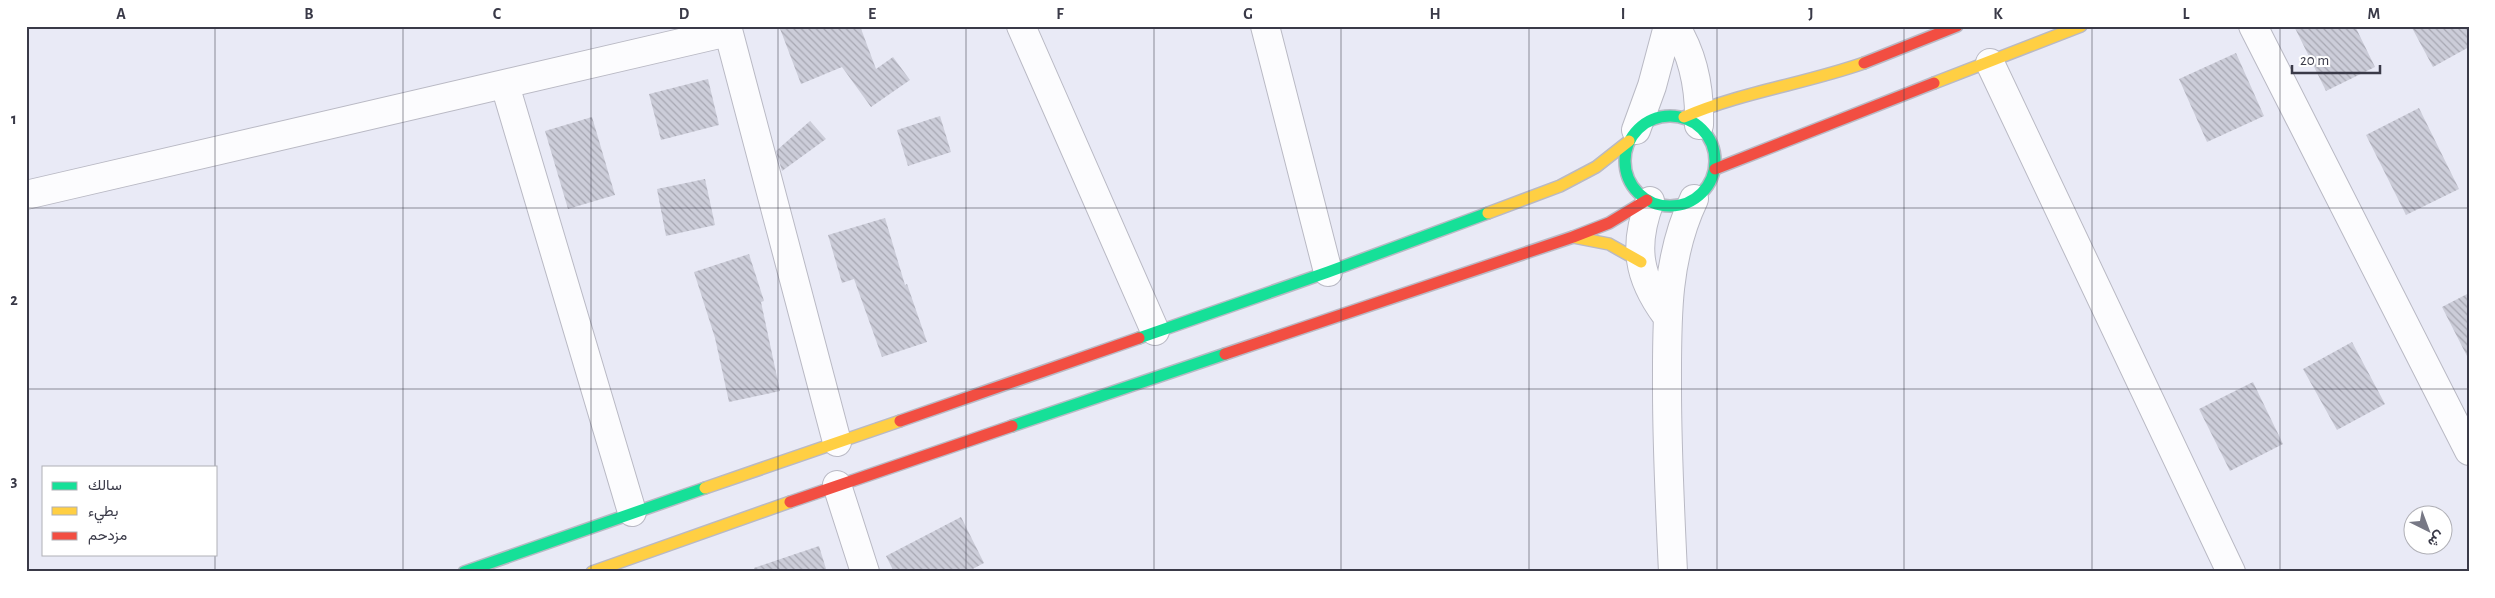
<svg xmlns="http://www.w3.org/2000/svg" width="2495" height="598" font-family="'Alegreya Sans',Vazirmatn,sans-serif">
<style>
.building{fill:url(#building-back-hatch)}
.lines{fill:none;stroke-linecap:round;stroke-linejoin:round}
.street-casing{stroke:#b9b9c4;stroke-width:30}
.fast-casing{stroke:#b9b9c4;stroke-width:14}
.slow-casing{stroke:#b9b9c4;stroke-width:14}
.jam-casing{stroke:#b9b9c4;stroke-width:14}
.street{stroke:#fcfcfe;stroke-width:28}
.fast{stroke:#16e098;stroke-width:11}
.slow{stroke:#ffcf43;stroke-width:11}
.jam{stroke:#f24e42;stroke-width:11}
.grid{fill:none;stroke:#3a3a48;stroke-width:1;stroke-opacity:0.55}
.neatline{fill:none;stroke:#3a3a48;stroke-width:2}
.grid-label{font-size:16px;text-anchor:middle;font-weight:bold;fill:#3a3a48}
</style>
<defs>
<pattern id="building-back-hatch" width="6" height="6" patternUnits="userSpaceOnUse" patternTransform="scale(1.25)"><rect width="6" height="6" fill="#cccdd9"/><path d="M-1 5l2 2M0 0l6 6M5-1l2 2" fill="none" stroke="#a7a7b2"/></pattern>
</defs>
<rect width="100%" height="100%" fill="#e9eaf6"/>
<path class="building" d="M779,26h81l16,43 17,-12 17,23 -39,27 -29,-40 -41,17z
M2294,26h61l20,41 -49,24z
M2411,26h58v21l-36,20z
M2236,53l28,63 -57,26 -28,-63z
M708,79l11,46 -58,15 -12,-46z
M2419,108l40,81 -53,26 -40,-80z
M940,116l11,36 -43,14 -11,-36z
M592,117l23,78 -47,14 -23,-78z
M810,121l16,18 -44,32 -6,-20z
M705,179l10,46 -49,11 -9,-47z
M885,218l20,67 2,-1 20,58 -45,15 -28,-78 -12,4 -14,-48z
M749,254l15,47 -3,1 19,89 -51,11 -14,-64 -21,-66z
M2469,293v67l-27,-53z
M2352,342l33,62 -48,26 -34,-61z
M2253,382l30,62 -53,27 -31,-62z
M961,517l23,46 -17,9h-73l-8,-16z
M819,546l8,26h-73v-4z"/>
<g class="lines">
<defs>
<path id="street" d="M727,26l110,416
M1021,26l134,305
M1265,26l63,246
M1675,26c19,30 25,64 24,99
M2253,26l216,425
M1990,63l241,509
M505,85l127,427
M1636,130l16,-44 16,-60
M26,195l702,-163
M1650,201c-17,45 -12,76 16,114
M837,485l28,87
M1673,572c-3,-61 -6,-122 -6,-183 0,-65 -2,-129 27,-190"/>
<path id="fast" d="M1625 161a45 45 0 1 1 90 0a45 45 0 1 1-90 0Z
M1139,338l189,-66 160,-59
M1012,426l213,-72
M464,572l241,-84"/>
<path id="slow" d="M1934,83l147,-57
M1684,117c58,-25 120,-33 180,-54
M1488,213l72,-27 36,-19 33,-26
M1573,237l36,7 32,18
M705,488l195,-67
M592,572l198,-70"/>
<path id="jam" d="M1864,63l93,-37
M1715,169l219,-86
M1225,354l348,-117 36,-14 38,-23
M900,421l239,-83
M790,502l222,-76"/>
</defs>
<use href="#street" class="street-casing"/>
<use href="#fast" class="fast-casing"/>
<use href="#slow" class="slow-casing"/>
<use href="#jam" class="jam-casing"/>
<use href="#street" class="street"/>
<use href="#fast" class="fast"/>
<use href="#slow" class="slow"/>
<use href="#jam" class="jam"/>
</g>
<path class="grid" d="M215,26v441M403,26v546M591,26v546M778,26v546M966,26v546M1154,26v546M1341,26v546M1529,26v546M1717,26v546M1904,26v546M2092,26v546M2280,26v546M26,208h2443M26,389h2443M215,554v18"/>
<rect width="2495" height="598" fill="none" stroke="#ffffff" stroke-width="55"/>
<rect x="42" y="466" width="175" height="90" fill="#ffffff" stroke="#b0b0b6"/>
<rect x="52" y="482" width="25" height="8" fill="#16e098" stroke="#b0b0b6"/>
<text x="88" y="490" font-size="15" fill="#3a3a48">سالك</text>
<rect x="52" y="507" width="25" height="8" fill="#ffcf43" stroke="#b0b0b6"/>
<text x="88" y="516" font-size="15" fill="#3a3a48">بطيء</text>
<rect x="52" y="532" width="25" height="8" fill="#f24e42" stroke="#b0b0b6"/>
<text x="88" y="540" font-size="15" fill="#3a3a48">مزدحم</text>
<g transform="translate(2428 530) rotate(138)"><circle r="24" fill="#ffffff" stroke="#b0b0b6"/>
<path d="M0-4L9 19L0 12L-9 19Z" fill="#777885"/>
<text y="-8" font-size="14" font-weight="bold" text-anchor="middle" fill="#3a3a48">ش</text>
</g>
<path d="M2292 65v8h88v-8" fill="none" stroke="#3a3a48" stroke-width="2.5"/>
<text x="2300" y="65" font-size="15" fill="#3a3a48" stroke="#ffffff" stroke-width="4" paint-order="stroke">20 m</text>
<rect x="28" y="28" width="2440" height="542" class="neatline"/>
<g class="grid-label">
<text x="121" y="19">A</text>
<text x="309" y="19">B</text>
<text x="497" y="19">C</text>
<text x="684" y="19">D</text>
<text x="872" y="19">E</text>
<text x="1060" y="19">F</text>
<text x="1248" y="19">G</text>
<text x="1435" y="19">H</text>
<text x="1623" y="19">I</text>
<text x="1811" y="19">J</text>
<text x="1998" y="19">K</text>
<text x="2186" y="19">L</text>
<text x="2374" y="19">M</text>
<text x="14" y="124">1</text>
<text x="14" y="305">2</text>
<text x="14" y="486">3</text>
</g>
</svg>
